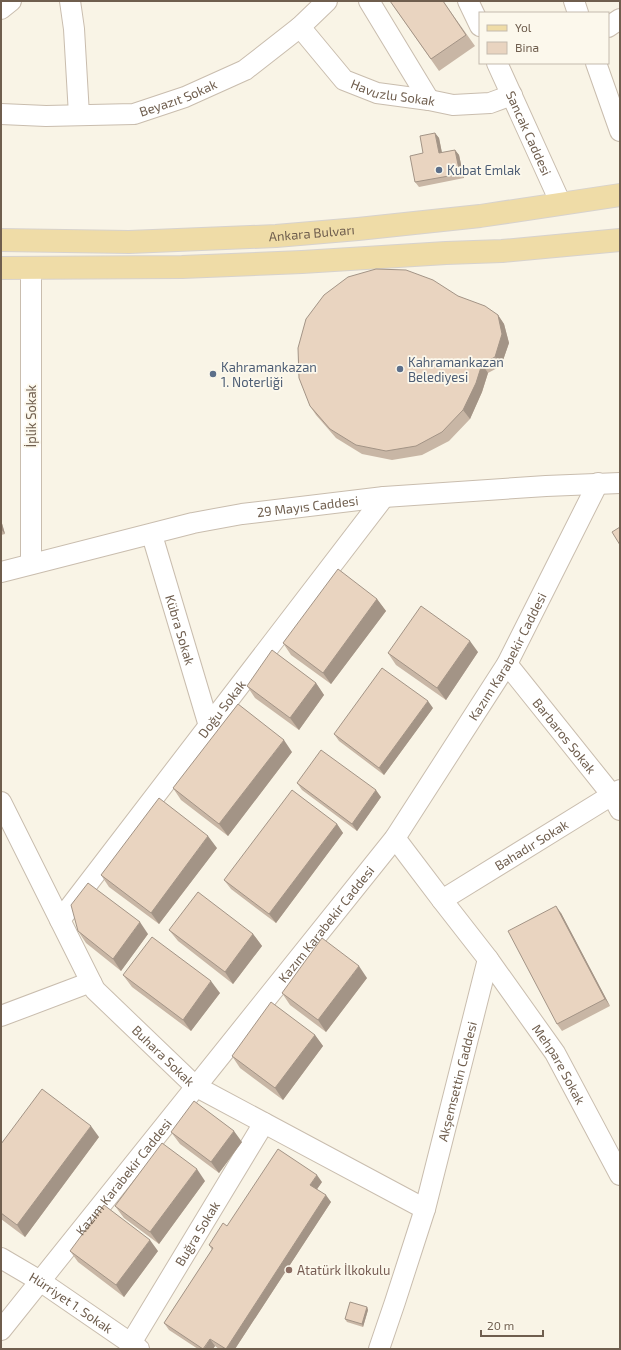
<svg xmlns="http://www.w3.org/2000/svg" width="621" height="1350" font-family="'Exo 2',sans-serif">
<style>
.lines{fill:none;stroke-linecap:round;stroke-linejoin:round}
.minor-casing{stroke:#c9bdae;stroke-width:22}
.major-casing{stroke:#d7d2cd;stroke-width:24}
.minor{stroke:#fff;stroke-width:20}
.major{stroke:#efdca7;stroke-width:22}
.wall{fill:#c8b6a5}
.shaded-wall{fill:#a39486}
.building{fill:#e9d4c0;stroke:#a39486}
.service-dot{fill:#5c6f8a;stroke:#fcf8ec;stroke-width:1.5}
.education-dot{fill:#8d6e63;stroke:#fcf8ec;stroke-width:1.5}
.labels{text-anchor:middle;stroke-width:3.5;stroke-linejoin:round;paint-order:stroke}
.street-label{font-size:13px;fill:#6f5e4e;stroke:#fcf8ec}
.service-label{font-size:13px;fill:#4e5e75;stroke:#fcf8ec;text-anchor:start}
.education-label{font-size:13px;fill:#785e54;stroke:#fcf8ec;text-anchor:start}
</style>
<rect width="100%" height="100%" fill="#f9f4e6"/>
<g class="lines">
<defs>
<g id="minor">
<path d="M70,1l4,28 5,86"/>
<path d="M369,1l60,99"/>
<path d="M468,1l12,25"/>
<path d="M574,1l4,12"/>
<path d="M1,9l10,-8"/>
<path id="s1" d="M300,27l44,53 33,13 52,7 24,5 37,-2 22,-8"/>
<path d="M608,27l12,-8"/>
<path id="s2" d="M497,63l64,141"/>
<path d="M596,63l24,68"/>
<path id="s3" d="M1,114l45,2 88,-2 51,-17 60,-27 55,-43 27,-26"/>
<path d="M31,269v295"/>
<path id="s4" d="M152,535l57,191"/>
<path id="s5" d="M1,572l192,-49 49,-9 142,-17 162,-11 74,-3"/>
<path id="s6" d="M507,664l105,131 8,15"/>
<path id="s7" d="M1,802l94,188 100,96 230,123"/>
<path id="s8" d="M442,900l178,-110"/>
<path id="s9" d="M60,920l324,-423"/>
<path id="s10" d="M488,959l67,94 65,122"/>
<path d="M1,1016l90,-34"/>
<path id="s11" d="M1,1258l39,23 99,68"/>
<path id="s12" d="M1,1330l394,-492 112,-174 91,-181"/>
<path id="s13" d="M131,1343l133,-220"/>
<path id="s14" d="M379,1349l16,-47 30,-93 63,-250 -46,-59 -47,-62"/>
</g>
<g id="major">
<path id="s15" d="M1,240l128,2 147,-6 82,-7 122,-13 140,-21"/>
<path d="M1,268l181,-1 120,-5 144,-9 56,-2 118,-11"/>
</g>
</defs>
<use href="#minor" class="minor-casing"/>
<use href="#major" class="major-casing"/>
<use href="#minor" class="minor"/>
<use href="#major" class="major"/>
</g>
<path class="wall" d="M390,1h53l32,45 -36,25z
M435,133l4,5 3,15 13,-3 4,5 5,23 -45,9 -4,-5 8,-29z
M458,296l40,19 6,9 5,19 -8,23 -13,7 -6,19 -12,27 -21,22 -27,14 -30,5 -30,-6 -26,-16 -20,-23 -6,-9z
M1,520l4,14 -4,1z
M377,599l9,12 -55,73 -40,-29 -8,-12z
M478,652l-32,48 -50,-35 -8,-12z
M316,683l8,12 -25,35 -44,-32 -8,-12z
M433,708l-49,67 -45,-34 -5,-7z
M292,752l-64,84 -47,-36 -8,-12z
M297,783l84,14 -24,34 -55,-41z
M337,824l6,9 -67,90 -45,-34 -7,-9z
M217,848l-58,76 -50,-37 -8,-12z
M561,913l49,93 -48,25 -5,-7z
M169,930l84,4 9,12 -29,38 -55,-43z
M78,931l70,3 -27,37 -35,-28z
M123,975l97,18 -29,38 -59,-44z
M367,978l-41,54 -36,-27 -8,-12z
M315,1035l8,11 -40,54 -43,-32 -8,-12z
M171,1132l71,10 -23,31 -39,-29z
M99,1137l-74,100 -24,-18v-75z
M205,1181l-46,63 -35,-26 -9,-12z
M322,1182l-5,7 14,13 -96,147h-16l-4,-3 -2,3h-15l-29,-19 -5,-7 48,-73 -3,-5 18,-19z
M70,1251h88l-34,46 -46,-35z
M367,1307l1,3 -5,17 -16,-5 -2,-3z"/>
<path class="shaded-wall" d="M435,133l4,5 4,20 -4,-5z
M455,150l4,5 5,23 -4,-4z
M498,315l6,9 5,19 -8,23 -6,-9z
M482,364l6,9 -6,19 -12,27 -7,-9z
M1,520l4,14 -4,-5z
M377,599l9,12 -55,73 -8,-11z
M470,641l8,11 -32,48 -9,-12z
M316,683l8,12 -25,35 -9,-12z
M428,701l5,7 -49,67 -5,-7z
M284,740l8,12 -64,84 -9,-12z
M376,790l5,7 -24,34 -5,-7z
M337,824l6,9 -67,90 -7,-9z
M208,836l9,12 -58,76 -8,-11z
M556,906l5,7 49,93 -5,-7z
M140,922l8,12 -27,37 -8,-12z
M253,934l9,12 -29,38 -8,-12z
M359,966l8,12 -41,54 -8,-12z
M211,981l9,12 -29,38 -8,-11z
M315,1035l8,11 -40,54 -8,-12z
M91,1126l8,11 -74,100 -8,-12z
M234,1131l8,11 -23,31 -8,-11z
M197,1169l8,12 -46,63 -9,-12z
M317,1175l5,7 -7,10 -5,-7z
M326,1195l5,7 -96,147h-9z
M150,1240l8,11 -34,46 -8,-12z
M367,1307l1,3 -5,17 -1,-3z
M210,1339l5,7 -2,3h-9z"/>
<path class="building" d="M390,1h53l23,34 -35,24z
M435,133l4,20 16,-3 5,24 -45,8 -5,-26 13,-3 -3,-17z
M376,269l30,1 27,10 25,16 27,10 13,9 4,19 -7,23 -13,7 -6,19 -13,27 -21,22 -26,14 -30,5 -30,-6 -26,-16 -20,-23 -11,-28 -1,-30 8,-29 18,-24 24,-18z
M620,527v18l-8,-13z
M338,569l39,30 -54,74 -40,-30z
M421,606l49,35 -33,47 -49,-35z
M272,650l44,33 -26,35 -43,-32z
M382,668l46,33 -49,67 -45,-34z
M238,704l46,36 -65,84 -46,-36z
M321,750l55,40 -24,34 -55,-41z
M292,790l45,34 -68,90 -45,-34z
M159,798l49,38 -57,77 -50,-38z
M88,883l52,39 -27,37 -35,-28 -7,-26z
M198,892l55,42 -28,38 -56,-42z
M556,906l49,93 -48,25 -49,-93z
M152,937l59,44 -28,39 -60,-45z
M322,938l37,28 -41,54 -36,-27z
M271,1002l44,33 -40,53 -43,-32z
M42,1089l49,37 -74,99 -16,-12v-69z
M194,1101l40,30 -23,31 -40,-30z
M162,1143l35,26 -47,63 -35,-26z
M278,1149l39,26 -7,10 16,10 -100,154 -16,-10 -7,10 -39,-26 49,-75 -4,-3 14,-22 4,3z
M104,1205l46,35 -34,45 -46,-34z
M350,1302l17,5 -5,17 -17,-5z"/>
<g class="service-dot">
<circle cx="439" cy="170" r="4"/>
<circle cx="400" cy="369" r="4"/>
<circle cx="213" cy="374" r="4"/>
</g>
<circle class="education-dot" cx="289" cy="1270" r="4"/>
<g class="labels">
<g class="street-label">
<text dy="5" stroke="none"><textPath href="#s1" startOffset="120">Havuzlu Sokak</textPath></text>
<text dy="5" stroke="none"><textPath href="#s3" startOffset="180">Beyazıt Sokak</textPath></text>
<text dy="5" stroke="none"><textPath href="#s2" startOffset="77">Sancak Caddesi</textPath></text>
<text dy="5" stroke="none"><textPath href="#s15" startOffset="311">Ankara Bulvarı</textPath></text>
<text transform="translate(31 416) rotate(-90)" y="5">İplik Sokak</text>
<text dy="5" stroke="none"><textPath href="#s5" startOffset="314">29 Mayıs Caddesi</textPath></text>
<text dy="5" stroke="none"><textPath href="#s4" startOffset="99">Kübra Sokak</textPath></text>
<text dy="5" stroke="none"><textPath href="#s12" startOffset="844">Kazım Karabekir Caddesi</textPath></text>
<text dy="5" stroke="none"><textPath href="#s9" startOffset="266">Doğu Sokak</textPath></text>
<text dy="5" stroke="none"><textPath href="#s6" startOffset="92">Barbaros Sokak</textPath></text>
<text dy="5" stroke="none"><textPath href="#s8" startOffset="105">Bahadır Sokak</textPath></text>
<text dy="5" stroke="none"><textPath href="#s12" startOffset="520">Kazım Karabekir Caddesi</textPath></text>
<text dy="5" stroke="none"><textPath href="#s7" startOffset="305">Buhara Sokak</textPath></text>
<text dy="5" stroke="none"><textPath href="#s10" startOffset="127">Mehpare Sokak</textPath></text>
<text dy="5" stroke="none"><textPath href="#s14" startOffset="279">Akşemsettin Caddesi</textPath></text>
<text dy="5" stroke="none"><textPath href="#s12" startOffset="196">Kazım Karabekir Caddesi</textPath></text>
<text dy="5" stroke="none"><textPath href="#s13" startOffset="128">Buğra Sokak</textPath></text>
<text dy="5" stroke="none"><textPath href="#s11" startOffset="83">Hürriyet 1. Sokak</textPath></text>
</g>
<g class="service-label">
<text x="447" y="175">Kubat Emlak</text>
<text x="408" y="367">Kahramankazan<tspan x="408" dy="15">Belediyesi</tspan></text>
<text x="221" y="372">Kahramankazan<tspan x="221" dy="15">1. Noterliği</tspan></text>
</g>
<g class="education-label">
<text x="297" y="1275">Atatürk İlkokulu</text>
</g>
</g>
<rect width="621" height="1350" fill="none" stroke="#6f5e4e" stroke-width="4"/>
<rect x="479" y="12" width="130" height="52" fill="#fcf8ec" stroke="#c4baad"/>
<rect x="487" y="25" width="20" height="6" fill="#efdca7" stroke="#c4baad"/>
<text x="515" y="32" font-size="12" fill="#6f5e4e">Yol</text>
<rect x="487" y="42" width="20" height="12" fill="#e9d4c0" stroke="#c4baad"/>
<text x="515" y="52" font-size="12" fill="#6f5e4e">Bina</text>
<path d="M481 1330v6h62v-6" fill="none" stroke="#6f5e4e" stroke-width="2"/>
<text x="487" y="1330" font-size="12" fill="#6f5e4e" stroke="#fcf8ec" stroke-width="3" paint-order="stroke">20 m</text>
</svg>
